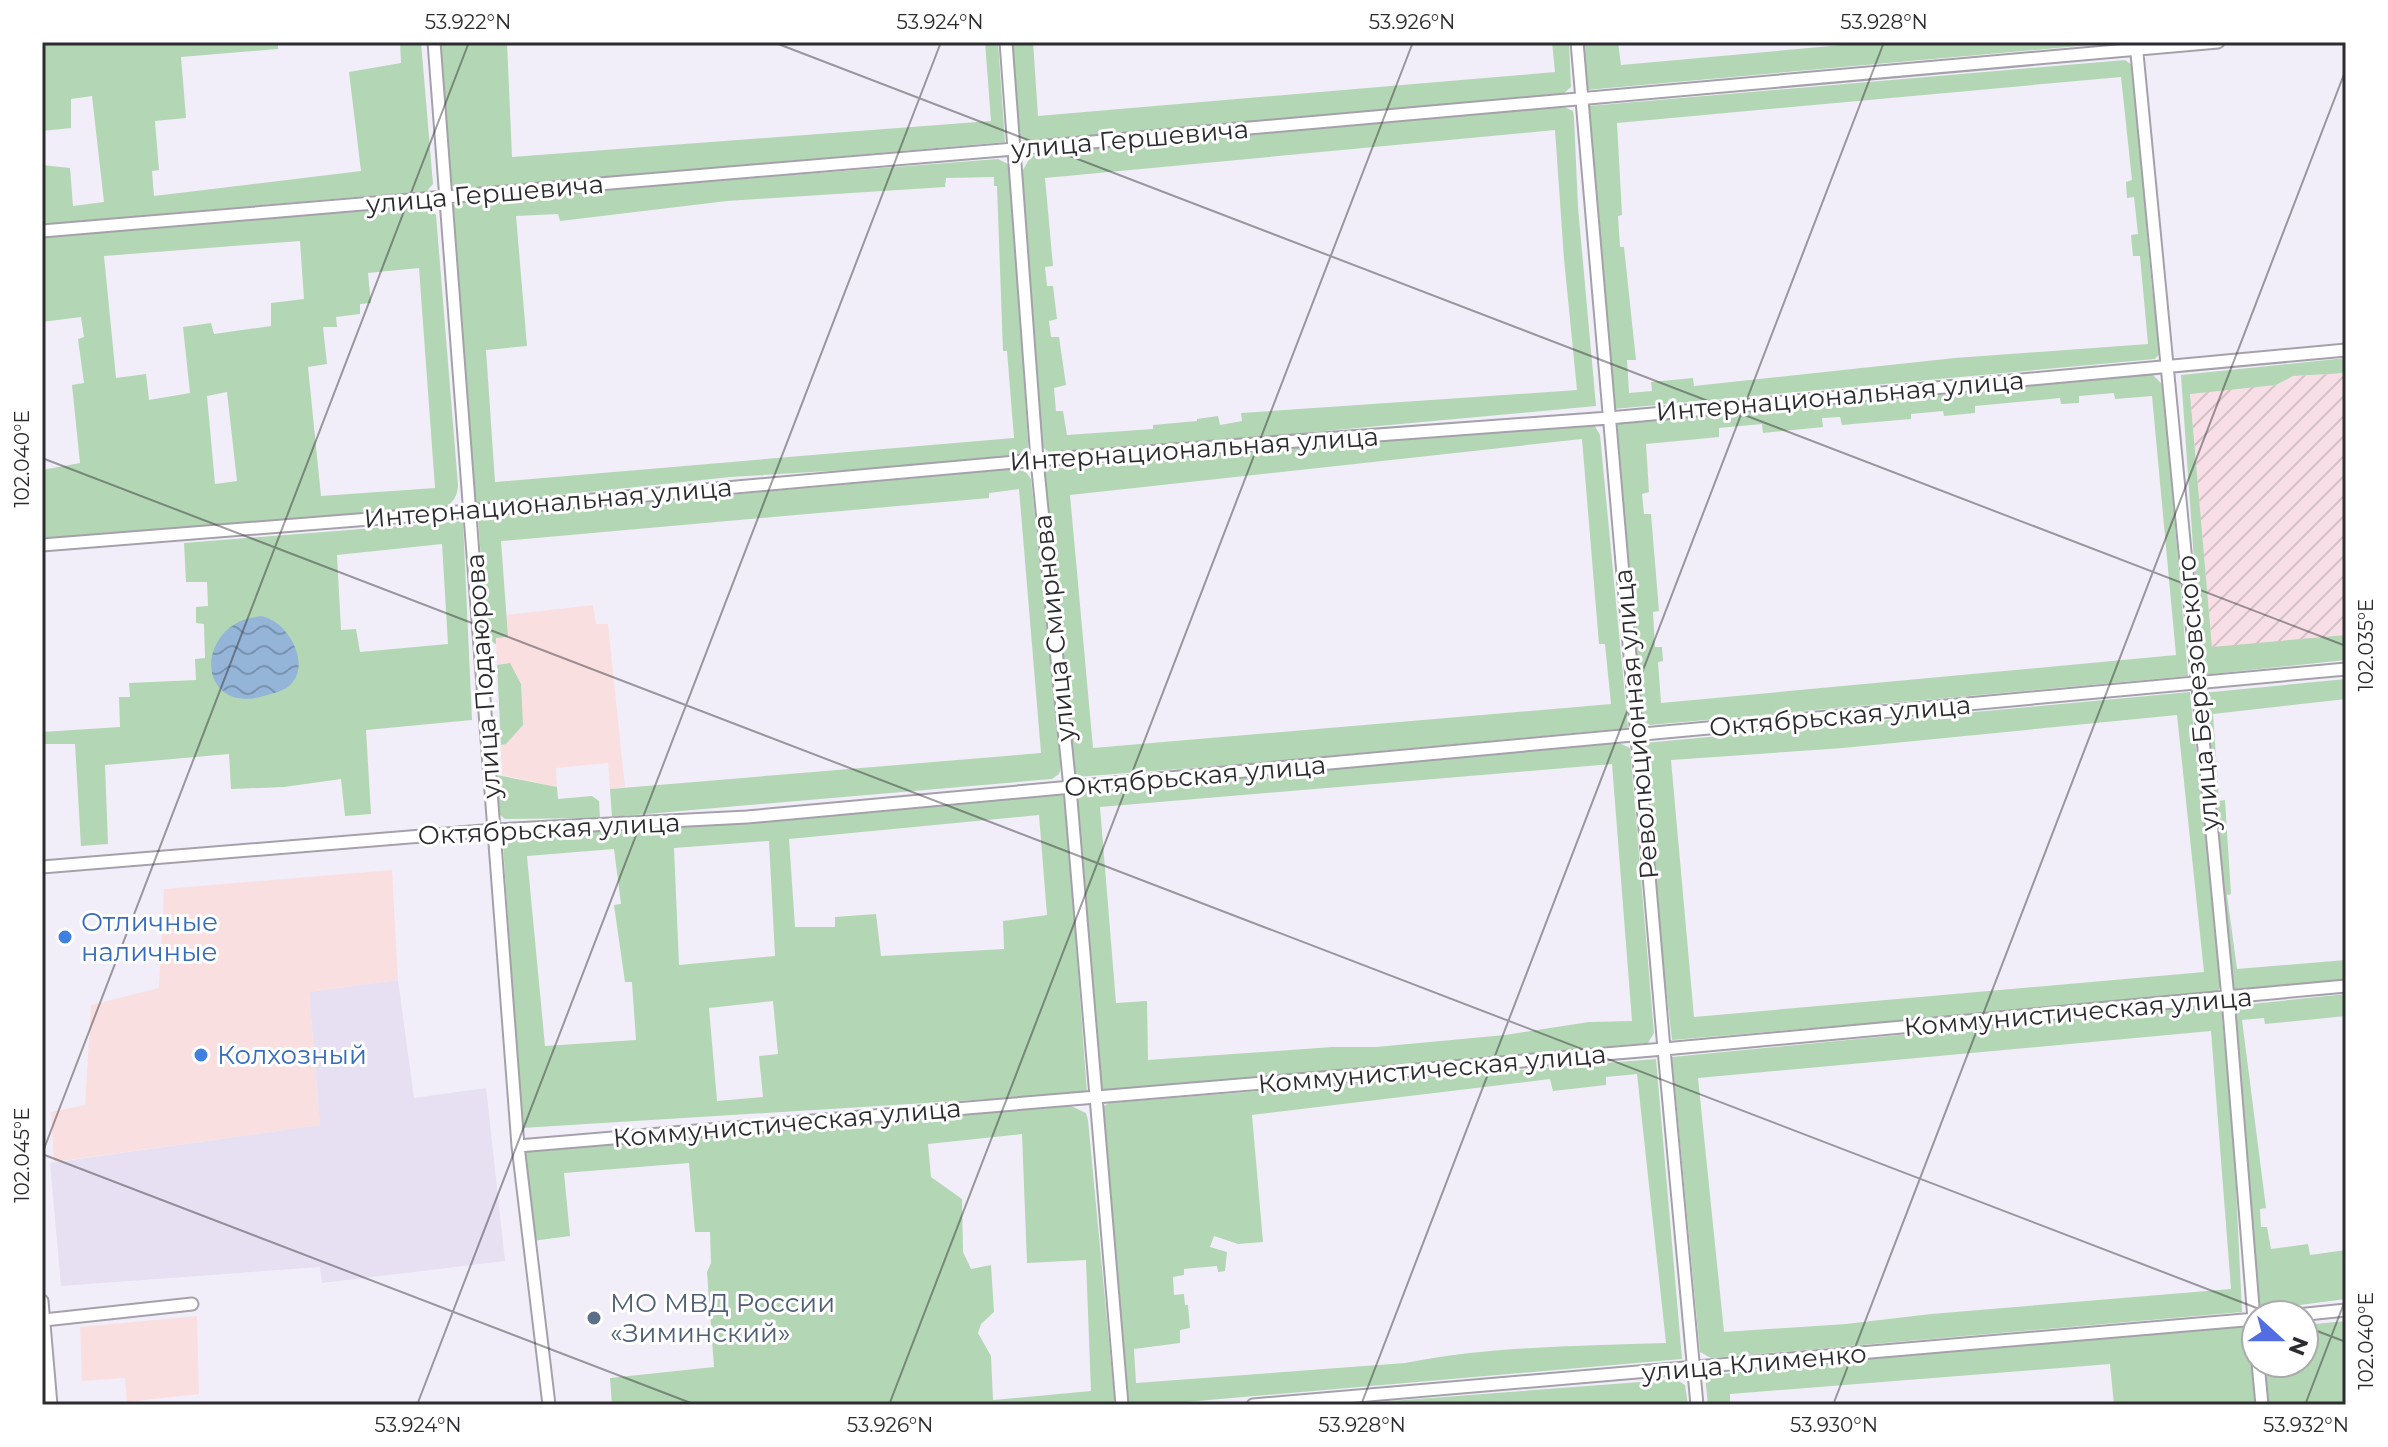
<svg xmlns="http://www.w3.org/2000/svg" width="2388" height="1447" font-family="Montserrat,sans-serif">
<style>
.commercial{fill:#fadfe1}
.industrial{fill:url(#industrial-furrows)}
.built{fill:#e6e0f2}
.grass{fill:#b3d6b4;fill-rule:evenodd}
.water{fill:url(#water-waves)}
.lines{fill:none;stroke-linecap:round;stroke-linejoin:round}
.street-casing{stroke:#a5a1ab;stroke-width:15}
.street{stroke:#fff;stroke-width:11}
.ticks{fill:none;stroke:#2c2b2f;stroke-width:2;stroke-opacity:0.45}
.shop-dot{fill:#3f7fe0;stroke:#fff;stroke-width:3}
.service-dot{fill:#5c6f8a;stroke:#fff;stroke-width:3}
.labels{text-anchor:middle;stroke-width:6;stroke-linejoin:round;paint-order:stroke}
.street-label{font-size:26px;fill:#2c2b2f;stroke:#fff}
.shop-label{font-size:26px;fill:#366cbe;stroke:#fff;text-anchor:start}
.service-label{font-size:26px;fill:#4e5e75;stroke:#fff;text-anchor:start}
.neatline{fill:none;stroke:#2c2b2f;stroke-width:3}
.ticks-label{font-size:20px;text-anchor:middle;fill:#2c2b2f}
</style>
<defs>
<pattern id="industrial-furrows" width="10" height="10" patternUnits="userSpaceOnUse" patternTransform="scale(2)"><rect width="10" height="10" fill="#f8dfe7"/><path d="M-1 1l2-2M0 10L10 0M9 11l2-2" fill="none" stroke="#d5c0c6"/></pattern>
<pattern id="water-waves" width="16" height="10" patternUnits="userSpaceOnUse" patternTransform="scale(2)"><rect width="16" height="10" fill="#94b5d8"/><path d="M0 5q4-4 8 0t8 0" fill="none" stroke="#7993b0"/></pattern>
</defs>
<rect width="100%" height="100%" fill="#f2eef9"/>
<path class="commercial" d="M593,605l3,19h12l17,163 -15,2 -2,-26 -52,5 1,19 -55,-12 -1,-30 5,-1 4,-81 -13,2 -1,-27 12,-1 -2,-22z
M392,870l6,110 -89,12 11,133 -266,37 -3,-50 34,-7 6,-100 68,-17 5,-99z
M197,1316l2,78 -72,8 -2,-24 -43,3 -2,-54z"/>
<path class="industrial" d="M2346,373v262l-134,13 -22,-255 86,-8 17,-9z"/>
<path class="built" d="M398,980l16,118 72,-10 19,173 -183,22 -2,-16 -259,19 -11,-123 270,-38 -11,-133z"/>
<path class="grass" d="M42,42h236v7l-97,8 5,61 -31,3 4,49 -7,1 2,25 207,-25 -12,-99 52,-9 -1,-21h21l12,142 -6,7 -385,33v-59l28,3 3,38 31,-4 -12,-106 -21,3v29l-29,3z
M439,42h68l5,115 479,-36 -6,-79h13l7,100 -549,48 -7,-8z
M1010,42h23l5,74 517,-44 -3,-30h17l2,45 -9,8 -530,47 -11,-4 -4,-7z
M1582,42h36l3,23 255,-23h247l-537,48z
M2125,60l7,5 20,223 8,58v7l-5,6 -541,50 -25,-303zM2121,77l11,103 -6,2 1,16 7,-1 4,37 -7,1 2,21h7l8,88 -193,14 -261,28 -1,-8 -42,4 1,9 -23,2 -2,-33h9l-12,-113h-4l-2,-31 4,-1 -5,-92z
M1564,107l9,4 1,7 4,89 18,199 -391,36 -154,11 -9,-6 -19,-267v-10l8,-14 138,-15zM1555,130l9,129 13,131 -336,23 1,8 -22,4 -2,-9 -21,3v2l-44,4v4l-86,6 -4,-24h-7l-2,-23 12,-3 -7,-48h-8l-2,-16 8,-2 -4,-33h-6l-2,-19 8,-1 -8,-88z
M998,159l10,5 2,8 18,269v7l-8,8 -89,9 -201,12 -255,27 -23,-284v-13l5,-6zM994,177v9h3l6,165h4l7,87 -519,44 -9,-132 41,-4 -11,-130 42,-2 2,7 167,-20 218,-14 1,-9z
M412,206l18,2 6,7 22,270c-1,17 -9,21 -24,25l-392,29v-69l38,-7 -8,-78 12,-2 -6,-44 6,-2 -3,-20 -39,5v-87zM300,241l4,58 -33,4v23l-57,8 -3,-11 -28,4 7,66 -41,7 -3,-26 -30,4 -12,-122zM419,268l16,220 -114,8 -13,-129 19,-3 -4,-37h14l-1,-10 24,-3v-10l11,-1 -3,-30zM227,392l10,89 -22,3 -8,-88z
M2346,358v15l-53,3 -17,9 -86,9 22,253 134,-12v25l-144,15 -21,-300z
M2147,374l6,1 10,10 25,291 -538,49 -8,-5 -26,-297 276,-23zM2114,393l1,6 37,-3 24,259 -515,48 -3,-41 5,-1 -1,-14h-7l-2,-35 6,-1 -8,-97h-7l-2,-20 7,-2 -3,-48 73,-7v-9l43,-4 1,9 60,-6 -1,-9 18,-1 2,8 69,-6v-5l32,-3 1,5 31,-3v-7l85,-8 1,6 18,-1v-7z
M1593,423l7,12 28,293 -398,37 -154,12 -34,-307 381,-39zM1582,439l17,205h6l6,60 -518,44 -23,-253z
M1014,469l12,3 5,7 31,284 -3,11 -7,5 -440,38 -2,-28 431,-36 -22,-264 -30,4v5l-488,43 7,96 -12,1v6l-9,-4 -9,-122z
M463,521l9,199 -106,10 5,84 -26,2 -4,-37 -57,8 -53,2 -2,-35 -124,11 3,79 -27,2 -6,-102h-33v-12l78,-5 -1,-30h11l-1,-14 67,-3 -1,-21 10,-1 -1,-34 -8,-1v-16l12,-1 -1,-24h-21l-2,-39zM442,544l6,100 -88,8 -4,-23 -15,1 -4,-75z
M510,663l11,21 2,41 -17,19 -5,1 -4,-80z
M2346,679v20l-133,15 6,87 6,-1 6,94 -4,1 10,74 109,-9v21l-114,11 -30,-299z
M2190,692l31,293 -3,6 -8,3 -538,46 -13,-111 -14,-186zM2177,715l27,257 -510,45 -23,-257 172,-12z
M1619,743l11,5 24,285 -6,10 -551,48 -22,-299zM1612,764l20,257 -43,1 -84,13 -129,12h-44l-184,13 -1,-59 -31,2 -16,-196z
M497,775l60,12 1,12 34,-3 7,5 1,17 -95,1 -6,-5z
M1065,793l22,300 -565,35 -19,-283 6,-8 279,-17zM1039,815l8,100 -44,6 1,28 -123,7 -5,-42 -41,3v10h-40l-6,-88zM769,841l6,115 -96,9 -5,-117zM614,849l7,55 -7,1 11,77h7l4,58 -91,6 -18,-190zM773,1001l5,53 -19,2 4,41 -46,4 -8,-93z
M2346,994v22l-81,8 -1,-6 -22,2 24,188 -6,1 1,18h6l4,22 37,-5 2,11 36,-5v49l-86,11 -27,-304z
M2221,1004l13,141 8,167 -531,46 -11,-6 -28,-295zM2211,1031l20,258 -300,25 -85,10 -122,8 -26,-254z
M1656,1059l26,300 -531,46h-26l-27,-295 11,-7zM1637,1074l29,269c-87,3 -175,3 -261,20l-269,20 -2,-34 46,-6v-13l10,-2 -2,-23h-3l-1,-11 -10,1 -1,-18 11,-2v-6l33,-3 1,6 7,-1 2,-19 -17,-5 4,-11 24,8 25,-2 -11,-127 298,-36 3,12 53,-6v-8z
M1071,1106l15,7 2,7 27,285h-503l-2,-27 104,-11 -7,-95 4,-9 -1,-31h-15l-6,-69 -125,10 6,63 -38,5 -10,-93zM1022,1134l5,129 59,-3 5,131 -98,9 -2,-44 -13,-23 3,-9 13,-12 -3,-47 -20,4 -8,-17 -1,-53 -31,-22 -3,-33z
M2346,1321v84h-79l-4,-42h41v-38z
M2245,1326l5,2 2,5 5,72h-143l-4,-41 -380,30v11h-22l-3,-29 193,-22z
M1667,1380h10l8,5 3,20h-69l-1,-3 -33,3h-247z"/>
<path class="water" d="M260,616c26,3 51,45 32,67 -6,8 -19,10 -28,13 -10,3 -21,4 -31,1 -34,-14 -25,-59 4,-74 6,-4 16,-5 23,-7z"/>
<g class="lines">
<defs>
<path id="street" d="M434,42l84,1104 31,259
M1006,42l31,418 33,328 52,617
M1577,42l87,1007 33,356
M2136,43l92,955 28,346
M42,231l972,-82 1204,-107
M42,545l428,-34 567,-51 572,-42 737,-68
M42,867l453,-37 252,-13 1599,-148
M518,1146l1146,-97 682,-63
M42,1301l9,104
M2297,1315l49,-5
M44,1320l148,-16
M2258,1363l4,42
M1253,1405l1003,-86"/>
</defs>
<use href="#street" class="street-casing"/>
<use href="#street" class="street"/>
</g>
<path class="ticks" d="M773,42l1573,604M42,458l2233,857M42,1154l654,251M42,1154l427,-1112M2304,1326l42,16M417,1405l524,-1363M889,1405l524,-1363M1361,1405l523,-1363M1833,1405l513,-1336M2305,1405l41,-107"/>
<g class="shop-dot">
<circle cx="65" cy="937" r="8"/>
<circle cx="201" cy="1055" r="8"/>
</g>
<circle class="service-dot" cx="594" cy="1318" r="8"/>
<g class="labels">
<g class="street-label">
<text transform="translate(1130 139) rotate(-5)" y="9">улица Гершевича</text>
<text transform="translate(485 194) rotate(-5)" y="9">улица Гершевича</text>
<text transform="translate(1840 396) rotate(-5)" y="9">Интернациональная улица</text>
<text transform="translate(1194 449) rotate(-4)" y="9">Интернациональная улица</text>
<text transform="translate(548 503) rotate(-5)" y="9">Интернациональная улица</text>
<text transform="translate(1054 628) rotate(-96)" y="9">улица Смирнова</text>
<text transform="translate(483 676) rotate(-94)" y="9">улица Подаюрова</text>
<text transform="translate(2198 693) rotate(-95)" y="9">улица Березовского</text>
<text transform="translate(1840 716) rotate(-5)" y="9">Октябрьская улица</text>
<text transform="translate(1636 724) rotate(-95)" y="9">Революционная улица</text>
<text transform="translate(1195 776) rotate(-5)" y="9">Октябрьская улица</text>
<text transform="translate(549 829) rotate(-3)" y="9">Октябрьская улица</text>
<text transform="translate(2078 1012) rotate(-5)" y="9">Коммунистическая улица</text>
<text transform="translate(1432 1069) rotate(-5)" y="9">Коммунистическая улица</text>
<text transform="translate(787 1123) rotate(-5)" y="9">Коммунистическая улица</text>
<text transform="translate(1754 1363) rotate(-5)" y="9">улица Клименко</text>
</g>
<g class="shop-label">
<text x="81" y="931">Отличные<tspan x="81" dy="30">наличные</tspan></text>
<text x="217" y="1064">Колхозный</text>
</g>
<g class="service-label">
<text x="610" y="1312">МО МВД России<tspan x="610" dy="30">«Зиминский»</tspan></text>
</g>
</g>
<rect width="2388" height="1447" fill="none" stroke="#ffffff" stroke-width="88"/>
<g transform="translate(2280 1339) rotate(111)"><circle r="38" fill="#ffffff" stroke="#abaaac" stroke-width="2"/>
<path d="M0-6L14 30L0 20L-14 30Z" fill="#526de2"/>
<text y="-12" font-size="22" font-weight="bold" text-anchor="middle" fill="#2c2b2f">N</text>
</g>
<rect x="44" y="44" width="2300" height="1359" class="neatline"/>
<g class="ticks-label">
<text x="468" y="29">53.922°N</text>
<text x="940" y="29">53.924°N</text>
<text x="1412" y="29">53.926°N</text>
<text x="1884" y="29">53.928°N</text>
<text transform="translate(22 459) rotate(-90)" y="7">102.040°E</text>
<text transform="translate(2366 645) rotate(-90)" y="7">102.035°E</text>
<text transform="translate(22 1155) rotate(-90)" y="7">102.045°E</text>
<text transform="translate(2366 1341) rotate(-90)" y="7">102.040°E</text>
<text x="418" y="1432">53.924°N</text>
<text x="890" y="1432">53.926°N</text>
<text x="1362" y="1432">53.928°N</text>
<text x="1834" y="1432">53.930°N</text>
<text x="2306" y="1432">53.932°N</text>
</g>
</svg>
